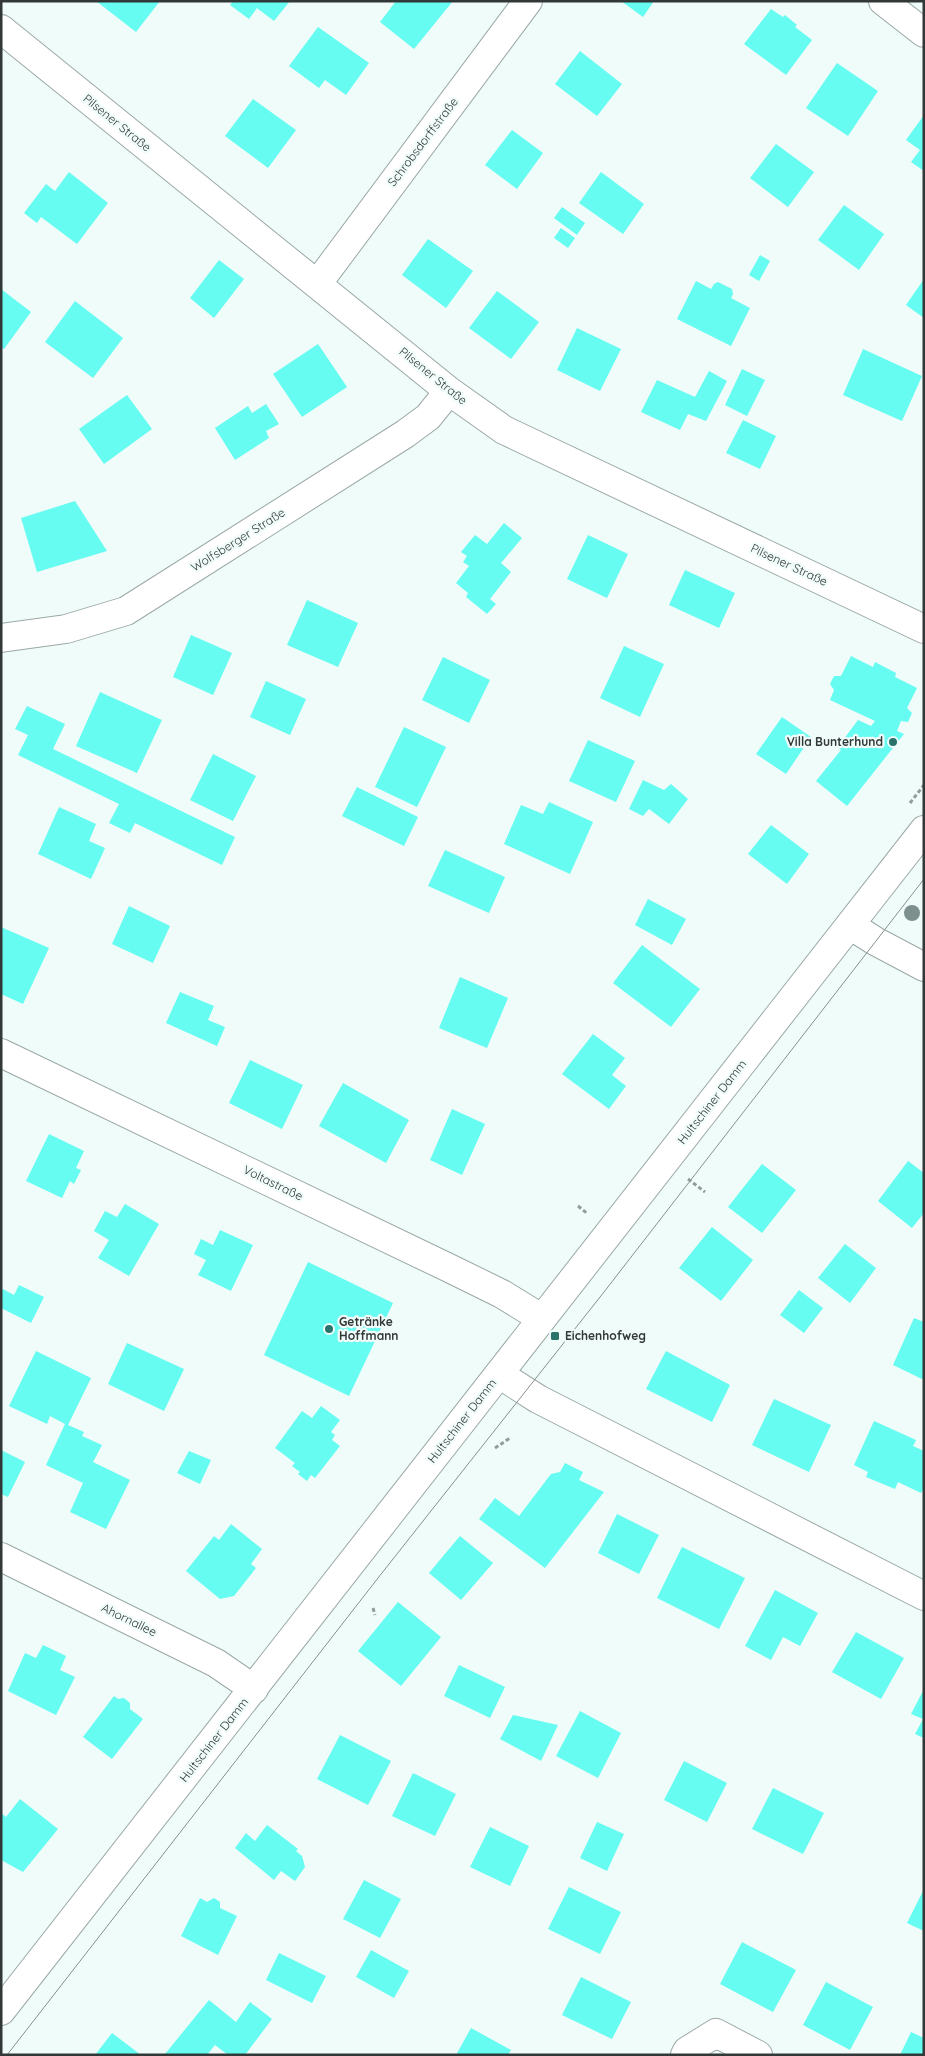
<svg xmlns="http://www.w3.org/2000/svg" width="925" height="2056" font-family="Quicksand,sans-serif">
<style>
.building{fill:#66fcf1}
.lines{fill:none;stroke-linecap:round;stroke-linejoin:round}
.minor-casing{stroke:#9ba8a6;stroke-width:30}
.secondary-casing{stroke:#9ba8a6;stroke-width:30}
.path{stroke:#929c9a;stroke-width:3;stroke-dasharray:4 2.5;stroke-linecap:butt}
.minor{stroke:#fff;stroke-width:28}
.secondary{stroke:#fff;stroke-width:28}
.tram{stroke:#87908f;stroke-width:1}
.tree{fill:#7d908e}
.poi-dot{fill:#2a736d;stroke:#effcfa;stroke-width:2}
.labels{text-anchor:middle;stroke-width:4.5;stroke-linejoin:round;paint-order:stroke}
.street-label{font-size:12px;fill:#323737;stroke:#effcfa}
.poi-label{font-size:12px;font-weight:bold;fill:#323737;stroke:#effcfa;text-anchor:start}
</style>
<rect width="100%" height="100%" fill="#effcfa"/>
<path class="building" d="M96,1h64l-24,31z
M233,1h57l-16,20 -17,-13 -8,11 -19,-14z
M396,1h57l-39,48 -34,-27z
M621,1h33l-11,16z
M771,9l12,8 2,-2 12,10 -2,2 17,13 -26,35 -42,-31z
M318,27l51,36 -23,32 -21,-15 -6,8 -30,-22z
M580,51l42,33 -25,32 -42,-32z
M837,63l41,28 -30,45 -42,-28z
M253,99l43,31 -28,38 -43,-32z
M924,115v56l-13,-9 9,-12 -14,-10z
M512,130l31,23 -26,36 -32,-24z
M776,144l38,28 -26,35 -38,-29z
M69,172l39,31 -31,41 -36,-27 -4,6 -13,-10 22,-29 9,7z
M601,172l43,32 -21,30 -44,-31z
M844,205l40,29 -25,36 -41,-30z
M562,207l23,16 -8,12 -23,-17z
M561,228l14,10 -7,10 -14,-10z
M428,239l45,32 -27,37 -44,-33z
M760,255l10,6 -11,20 -10,-6z
M219,260l25,19 -30,39 -24,-20z
M924,279v39l-18,-13z
M696,281l15,8 3,-5 4,-2 14,7 1,5 -2,4 19,10 -19,38 -54,-27z
M1,289l30,23 -27,37 -3,-2z
M497,291l42,31 -28,37 -42,-31z
M75,301l48,37 -30,40 -48,-36z
M577,328l44,21 -21,42 -43,-21z
M318,344l29,43 -45,30 -29,-43z
M863,349l59,27 -20,45 -59,-26z
M742,369l23,11 -18,36 -22,-11z
M709,371l18,10 -21,40 -18,-7 -8,16 -39,-18 16,-32 38,17z
M127,395l25,34 -48,35 -25,-35z
M266,404l13,20 -13,7 3,7 -34,22 -20,-32 33,-22 4,7z
M743,420l33,16 -16,33 -34,-16z
M75,501l32,50 -70,21 -16,-54z
M504,523l18,15 -21,25 10,9 -21,27 6,5 -9,10 -21,-17 2,-4 -12,-10 13,-17 -6,-4 4,-6 -6,-4 14,-17 12,9z
M588,535l40,19 -21,44 -40,-19z
M685,570l50,23 -16,35 -50,-23z
M307,600l51,23 -20,44 -51,-22z
M191,635l41,18 -19,42 -40,-18z
M624,646l40,18 -24,53 -40,-19z
M851,656l22,11 2,-5 21,11 -1,4 22,11 -10,20 5,5 -4,9 -7,-1 -4,10 7,3 -57,72 -31,-25 25,-31 -3,-3 20,-27 13,6 4,-5 -45,-21 4,-10 -4,-6 4,-8h7z
M443,657l47,23 -21,43 -47,-23z
M266,681l40,18 -16,36 -40,-18z
M100,692l62,28 -25,53 -61,-27z
M27,706l38,18 -12,25 182,88 -13,28 -87,-42 -5,10 -21,-10 10,-19 -101,-49 10,-20 -13,-6z
M782,717l29,20 -25,37 -30,-20z
M404,727l42,20 -29,60 -42,-20z
M588,740l47,21 -19,41 -47,-21z
M213,754l43,22 -23,45 -43,-21z
M643,780l21,10 7,-6 17,15 -19,25 -20,-15 -6,7 -14,-7z
M357,787l61,30 -14,29 -62,-30z
M549,802l44,20 -23,52 -66,-30 17,-39 22,9z
M59,807l37,17 -7,17 16,7 -14,31 -53,-25z
M771,825l38,29 -22,30 -39,-30z
M445,850l60,27 -16,36 -61,-27z
M648,899l38,20 -14,26 -37,-20z
M129,906l41,20 -17,37 -41,-19z
M1,927l48,21 -26,56 -22,-10z
M642,945l58,44 -29,38 -58,-44z
M460,977l48,21 -21,50 -48,-20z
M180,992l34,14 -6,14 17,7 -8,19 -51,-23z
M593,1034l32,24 -13,17 14,11 -17,23 -47,-35z
M250,1060l53,25 -21,44 -53,-26z
M343,1083l66,37 -23,43 -67,-37z
M452,1109l33,15 -23,51 -32,-15z
M49,1134l35,17 -8,17 5,2 -7,14 -4,-3 -8,17 -36,-17z
M908,1161l16,12v40l-12,15 -34,-27z
M762,1164l34,26 -34,43 -34,-26z
M125,1204l34,20 -30,52 -31,-18 11,-18 -15,-9 11,-20 12,6z
M712,1227l41,33 -32,41 -42,-33z
M220,1230l33,15 -22,46 -33,-16 8,-15 -12,-6 7,-15 12,6z
M845,1244l31,24 -26,35 -32,-25z
M308,1262l85,41 -44,93 -85,-41z
M19,1285l25,12 -13,26 -30,-15v-20l13,7z
M799,1290l24,18 -19,25 -24,-18z
M914,1318l10,4v58l-31,-15z
M127,1343l57,26 -20,42 -56,-27z
M36,1351l55,27 -23,47 16,7 -2,4 20,9 -9,17 37,18 -24,49 -36,-17 13,-29 -37,-18 19,-41 -15,-8 -3,8 -38,-18z
M666,1351l64,34 -18,37 -66,-33z
M774,1399l57,26 -22,47 -57,-27z
M321,1406l19,14 -9,12 4,3 -3,5 8,6 -25,32 -4,-3 -4,6 -9,-7 2,-2 -8,-6 3,-3 -20,-15 27,-37 10,7z
M874,1421l42,19 -3,6 11,5v37l-3,5 -23,-11 -3,7 -29,-12 2,-5 -14,-7z
M1,1450l24,12 -17,35 -7,-3z
M189,1451l22,9 -11,24 -23,-11z
M565,1463l18,9 -4,8 25,12 -59,76 -66,-49 16,-21 24,18 32,-42 9,-2z
M617,1514l42,21 -20,39 -41,-21z
M231,1524l31,25 -11,15 5,4 -22,28 -14,3 -34,-28 28,-35 5,4z
M460,1536l33,27 -32,37 -32,-27z
M682,1547l63,31 -26,51 -62,-31z
M775,1590l43,23 -18,33 -17,-9 -12,23 -26,-14z
M398,1602l43,35 -40,49 -43,-35z
M856,1632l48,26 -23,41 -49,-27z
M43,1645l23,11 -6,14 15,7 -19,38 -48,-24 17,-38 11,5z
M459,1665l46,22 -15,31 -46,-22z
M924,1689v49l-9,-4 8,-15 -12,-5z
M114,1696l4,3 6,-1 6,5v6l13,10 -31,40 -29,-22z
M580,1711l41,22 -23,45 -42,-22z
M513,1715l45,10 -17,36 -41,-22z
M340,1735l51,26 -23,44 -51,-26z
M684,1761l43,22 -20,39 -43,-22z
M413,1773l43,21 -21,42 -43,-20z
M773,1788l51,25 -21,41 -51,-25z
M20,1799l38,30 -35,43 -22,-12v-47l5,4z
M597,1822l27,12 -17,37 -27,-13z
M267,1825l31,24 -2,2 6,5 3,11 -10,14 -14,-10 -7,9 -39,-32 11,-15 9,8z
M490,1827l39,19 -19,40 -40,-19z
M364,1880l37,19 -21,39 -37,-19z
M569,1887l52,25 -21,42 -52,-25z
M924,1889v42l-17,-8z
M200,1898l7,4 7,-4 6,4v6l17,8 -19,39 -37,-19z
M742,1942l54,28 -23,42 -53,-28z
M371,1950l38,21 -15,27 -38,-21z
M279,1953l47,23 -14,27 -46,-23z
M581,1977l50,25 -19,37 -50,-24z
M826,1982l47,25 -23,43 -47,-25z
M209,2000l27,22 14,-20 22,17 -27,36h-17l-13,-10 -8,10h-40l-2,-1z
M471,2028l40,22 -3,5h-52z
M911,2032l13,6v17h-24z
M112,2033l29,22h-46z"/>
<g class="lines">
<defs>
<path id="minor" d="M883,1l41,32
M1,29l448,362 55,39 420,199
M318,283l210,-282
M1,638l65,-9 60,-18 279,-177 23,-17 21,-26
M850,925l25,16 49,26
M1,1053l446,214 55,27 39,24
M499,1374l39,25 386,197
M1,1557l215,106 38,26
M685,2055l2,-4 29,-18 42,22"/>
<path id="secondary" d="M1,2011l923,-1181"/>
</defs>
<use href="#minor" class="minor-casing"/>
<use href="#secondary" class="secondary-casing"/>
<path class="path" d="M910,803l14,-18
M688,1179l17,13
M578,1206l10,8
M495,1448l15,-10
M373,1608l2,7"/>
<use href="#minor" class="minor"/>
<use href="#secondary" class="secondary"/>
<path class="tram" d="M7,2055l371,-477 226,-286 320,-413"/>
</g>
<circle class="tree" cx="912" cy="913" r="8"/>
<g class="poi-dot">
<circle cx="893" cy="742" r="5"/>
<circle cx="329" cy="1329" r="5"/>
<rect x="550" y="1331" width="10" height="10" rx="2.5"/>
</g>
<g class="labels">
<g class="street-label">
<text transform="translate(117 123) rotate(39)" y="4">Pilsener Straße</text>
<text transform="translate(423 142) rotate(-53)" y="4">Schrobsdorffstraße</text>
<text transform="translate(433 376) rotate(39)" y="4">Pilsener Straße</text>
<text transform="translate(238 540) rotate(-32)" y="4">Wolfsberger Straße</text>
<text transform="translate(789 565) rotate(25)" y="4">Pilsener Straße</text>
<text transform="translate(712 1102) rotate(-52)" y="4">Hultschiner Damm</text>
<text transform="translate(273 1183) rotate(26)" y="4">Voltastraße</text>
<text transform="translate(462 1421) rotate(-52)" y="4">Hultschiner Damm</text>
<text transform="translate(129 1620) rotate(26)" y="4">Ahornallee</text>
<text transform="translate(214 1740) rotate(-52)" y="4">Hultschiner Damm</text>
</g>
<g class="poi-label">
<text x="883" y="746" text-anchor="end">Villa Bunterhund</text>
<text x="339" y="1326">Getränke<tspan x="339" dy="14">Hoffmann</tspan></text>
<text x="565" y="1340">Eichenhofweg</text>
</g>
</g>
<rect width="925" height="2056" fill="none" stroke="#323737" stroke-width="5"/>
</svg>
